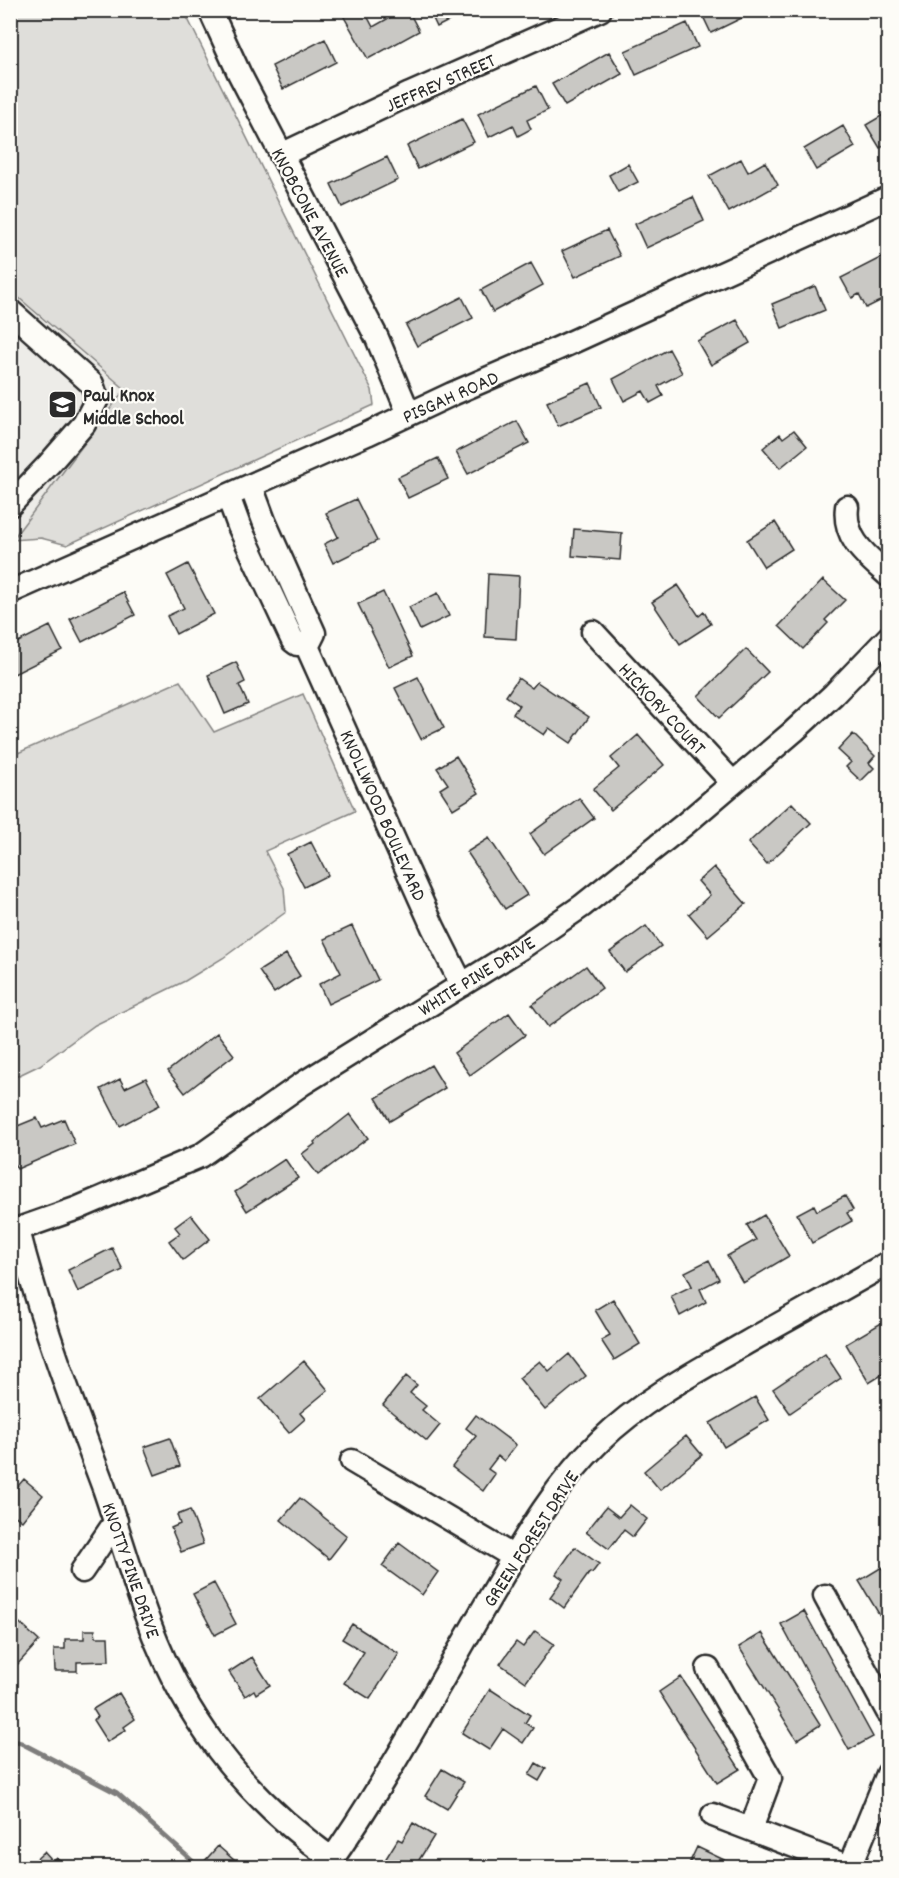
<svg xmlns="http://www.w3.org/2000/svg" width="899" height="1878" font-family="Dekko,sans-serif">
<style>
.built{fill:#edece8}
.green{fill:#dfdeda;stroke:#858482;stroke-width:1.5}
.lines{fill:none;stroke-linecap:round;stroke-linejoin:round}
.stream{stroke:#7e7d7b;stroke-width:5}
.building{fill:#c9c8c4;stroke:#2b2b2b;stroke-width:1.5}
.minor-casing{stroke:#2b2b2b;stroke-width:27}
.minor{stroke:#fdfcf7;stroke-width:22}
.labels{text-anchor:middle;stroke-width:4.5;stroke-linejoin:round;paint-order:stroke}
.street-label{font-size:20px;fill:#2b2b2b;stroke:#fdfcf7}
.poi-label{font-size:20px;font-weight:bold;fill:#2b2b2b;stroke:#fdfcf7;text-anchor:start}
</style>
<rect width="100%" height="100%" fill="#fdfcf7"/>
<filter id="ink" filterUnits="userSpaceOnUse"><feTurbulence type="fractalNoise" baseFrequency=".0167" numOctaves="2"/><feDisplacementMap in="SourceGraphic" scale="12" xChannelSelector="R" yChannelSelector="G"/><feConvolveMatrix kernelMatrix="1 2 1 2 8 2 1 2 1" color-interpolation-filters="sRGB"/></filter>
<g filter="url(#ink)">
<path class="built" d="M11,291l114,98 -114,153z"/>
<path class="green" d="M11,10l173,1 188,379 2,15 -307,140 -26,-7 -29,2 113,-151 -114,-98z
M180,681l34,51 89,-38 52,117 -90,40 19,37 2,24 -63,46 -38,23 -90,44 -55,40 -29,14v-323z"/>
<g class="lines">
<path class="stream" d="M10,1740l11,3 96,50 83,75"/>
</g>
<path class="building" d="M340,10h12l2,4 6,-4h4l9,17 30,-17h5l11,21 -51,28z
M429,10h41l-33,17z
M705,10h53l-47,23 -10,-21z
M687,23l11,24 -62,28 -11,-24z
M325,39l11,23 -53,27 -11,-23z
M609,52l13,22 -57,32 -13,-22z
M536,86l12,24 -21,10 4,9 -13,7 -5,-11 -24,12 -11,-23z
M888,112v31l-8,5 -14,-23z
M462,119l12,23 -56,27 -11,-23z
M843,126l12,21 -39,23 -12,-21z
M387,157l11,23 -56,27 -11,-23z
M741,159l7,13 17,-10 13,23 -49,27 -20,-36z
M628,164l10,18 -20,10 -9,-17z
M693,197l11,24 -58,27 -11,-24z
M607,230l13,26 -45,21 -13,-26z
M888,254v31l-5,3 5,9 -22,11 -7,-14 -7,4 -11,-20z
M531,263l12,22 -50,27 -12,-22z
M815,286l10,24 -43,18 -10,-24z
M462,297l11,21 -56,28 -11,-21z
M737,320l13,23 -39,22 -14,-24z
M669,349l13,24 -24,13 5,10 -13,7 -7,-12 -19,10 -11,-22z
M590,383l11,24 -43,19 -11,-24z
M517,421l12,22 -61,31 -12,-22z
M794,430l13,16 -27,22 -17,-20 17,-14 3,4z
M438,458l10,21 -40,19 -10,-21z
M356,499l21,42 -44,22 -9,-19 14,-7 -12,-24z
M775,522l17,27 -28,18 -17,-27z
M574,529l48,4 -2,27 -48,-4z
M188,564l26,50 -38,20 -9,-18 17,-8 -17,-33z
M488,574l31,2 -3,63 -31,-2z
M823,580l22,20 -20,20 3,3 -25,26 -24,-23z
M678,585l21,31 5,-4 7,12 -31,20 -28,-42z
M123,592l12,23 -53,27 -12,-23z
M383,592l30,64 -24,11 -31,-63z
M438,593l11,23 -29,14 -11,-23z
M50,626l12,24 -52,26v-30z
M746,649l22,23 -49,46 -21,-22z
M236,662l9,20 -6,3 9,19 -23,10 -17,-39z
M418,677l26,51 -23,11 -26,-51z
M518,678l14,10 5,-6 52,35 -18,26 -22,-15 -5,7 -31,-21 6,-9 -13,-9z
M853,734l22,22 -6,7 5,5 -13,13 -15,-14 5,-5 -13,-12z
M638,735l26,30 -53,45 -18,-21 26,-21 -8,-10z
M456,756l23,37 -26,16 -13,-20 8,-5 -11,-16z
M579,798l15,20 -50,36 -14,-20z
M792,803l19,20 -44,41 -19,-21z
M489,838l38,57 -22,14 -38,-57z
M311,842l17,33 -24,12 -17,-33z
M714,867l32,37 -38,32 -19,-22 21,-19 -12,-14z
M352,926l26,54 -50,24 -9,-20 22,-11 -17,-34z
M646,926l15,20 -36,26 -15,-20z
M286,954l14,22 -26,17 -15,-22z
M586,966l16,22 -54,39 -16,-22z
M509,1013l16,22 -55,40 -16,-22z
M217,1033l17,22 -49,38 -17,-22z
M431,1065l14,23 -55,33 -14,-23z
M146,1078l14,27 -40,21 -19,-37 19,-10 5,9z
M350,1114l18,24 -50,37 -16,-21 13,-10 -1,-2z
M37,1118l5,10 22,-9 11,25 -58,25 -7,-14v-26z
M285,1159l13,19 -51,33 -12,-19z
M845,1196l8,14 -6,3 5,8 -40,22 -15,-29 17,-9 3,6z
M191,1215l19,24 -27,21 -14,-19 11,-8 -5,-6z
M764,1215l25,41 -46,27 -16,-27 29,-16 -9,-15z
M112,1248l11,22 -45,22 -10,-22z
M709,1260l10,19 -19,10 6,13 -26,14 -9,-20 21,-10 -7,-14z
M613,1299l27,45 -26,16 -13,-20 9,-5 -15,-25z
M888,1319v30l-2,1 2,4v17l-19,12 -23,-39z
M569,1354l17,22 -41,34 -26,-32 21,-17 9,10z
M825,1354l16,24 -51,35 -17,-24z
M304,1361l24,29 -28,23 5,6 -16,14 -29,-34z
M406,1376l11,9 -7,8 16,13 -4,4 18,15 -13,16 -44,-36z
M755,1397l14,23 -45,27 -14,-24z
M476,1415l40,30 -12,16 -6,-5 -10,13 7,5 -12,17 -31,-24 24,-31 -10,-8z
M686,1436l16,19 -42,35 -16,-19z
M170,1438l10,28 -25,9 -11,-28z
M24,1479l19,16 -21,26 -12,-9v-17z
M300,1498l47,38 -18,23 -48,-39z
M630,1505l17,14 -14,18 -9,-7 -15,19 -23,-17 20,-25 13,10z
M190,1510l13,34 -22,8 -10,-24 9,-4 -3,-9z
M399,1543l39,29 -16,23 -40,-29z
M575,1547l24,17 -7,9 -2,-1 -26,36 -14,-11 13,-18 -7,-5z
M882,1567l6,11v51l-29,-48z
M214,1583l22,41 -21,11 -22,-41z
M804,1611l69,126 -24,13 -68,-126z
M10,1614l29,27 -24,26 -5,-4z
M352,1624l47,30 -29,45 -26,-16 20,-31 -22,-13z
M84,1630h11l1,7h12l1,24 -32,1v9h-22l-1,-22h11v-10h19z
M535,1631l19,13 -28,38 -26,-18 16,-22 7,5z
M762,1633l58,92 -23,15 -58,-93z
M252,1657l18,28 -14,9 -2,-4 -9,6 -16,-24z
M681,1677l59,92 -23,14 -58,-91z
M490,1689l40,26 -5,8 8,5 -10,15 -20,-14 -14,21 -27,-17z
M119,1693l16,26 -11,8 2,3 -19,12 -14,-22 5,-3 -5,-8z
M536,1763l10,6 -7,12 -10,-6z
M442,1769l22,13 -17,27 -22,-13z
M413,1823l21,13 -20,32h-34l18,-29 4,2z
M218,1846l25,22h-37l-4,-4z
M697,1847l44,21h-54z
M44,1852l9,10 4,-4 9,10h-39z"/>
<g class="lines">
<defs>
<path id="minor" d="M210,10l29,63 138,265 32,76
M281,155l129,-61 190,-84
M10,311l82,73 5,15 -13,25 -35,40 -39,41
M228,496l11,30 54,115 4,3 12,-1 5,-10 -50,-112 -13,-35
M847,507c-4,32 20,49 41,68
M10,592l357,-158 85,-40 107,-46 329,-150
M593,632l140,151
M306,644l127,283 29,58
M18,1230c22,88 54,173 86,258 18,52 32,105 53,155 38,91 96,159 175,216
M10,1232l68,-24 122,-52 102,-72 219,-136 61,-42 103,-82 109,-93 40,-37 54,-56
M352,1461l162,96
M82,1571l34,-50
M825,1596l63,116
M708,1669l62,109 -19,51
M713,1815l139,53
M850,1867l38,-93
M326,1868c59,-84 108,-175 160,-264 33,-56 66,-117 114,-163 42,-41 95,-69 146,-98 48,-27 95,-53 142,-80"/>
</defs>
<use href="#minor" class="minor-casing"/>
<use href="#minor" class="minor"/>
</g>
</g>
<defs>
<symbol id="school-square" viewBox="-11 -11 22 22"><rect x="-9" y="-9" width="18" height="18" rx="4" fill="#2b2b2b" stroke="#fdfcf7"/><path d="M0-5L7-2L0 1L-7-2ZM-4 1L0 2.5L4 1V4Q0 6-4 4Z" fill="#fff"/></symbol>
</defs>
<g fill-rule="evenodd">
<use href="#school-square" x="46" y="388" width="33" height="33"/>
</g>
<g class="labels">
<g class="street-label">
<text transform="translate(440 82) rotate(-24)" y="7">JEFFREY STREET</text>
<text transform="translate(311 212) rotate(62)" y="7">KNOBCONE AVENUE</text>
<text transform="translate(450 396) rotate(-24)" y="7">PISGAH ROAD</text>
<text transform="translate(663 708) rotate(47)" y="7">HICKORY COURT</text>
<text transform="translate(384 815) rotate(66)" y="7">KNOLLWOOD BOULEVARD</text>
<text transform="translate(476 975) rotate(-32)" y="7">WHITE PINE DRIVE</text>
<text transform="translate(530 1538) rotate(-57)" y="7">GREEN FOREST DRIVE</text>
<text transform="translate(132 1570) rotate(71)" y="7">KNOTTY PINE DRIVE</text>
</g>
<g class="poi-label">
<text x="83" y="401">Paul Knox<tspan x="83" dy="23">Middle School</tspan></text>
</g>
</g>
<rect width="899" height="1878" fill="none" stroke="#fdfcf7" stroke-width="36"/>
<rect x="18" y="18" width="863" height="1842" fill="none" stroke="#2b2b2b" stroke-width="2" filter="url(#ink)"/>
</svg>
